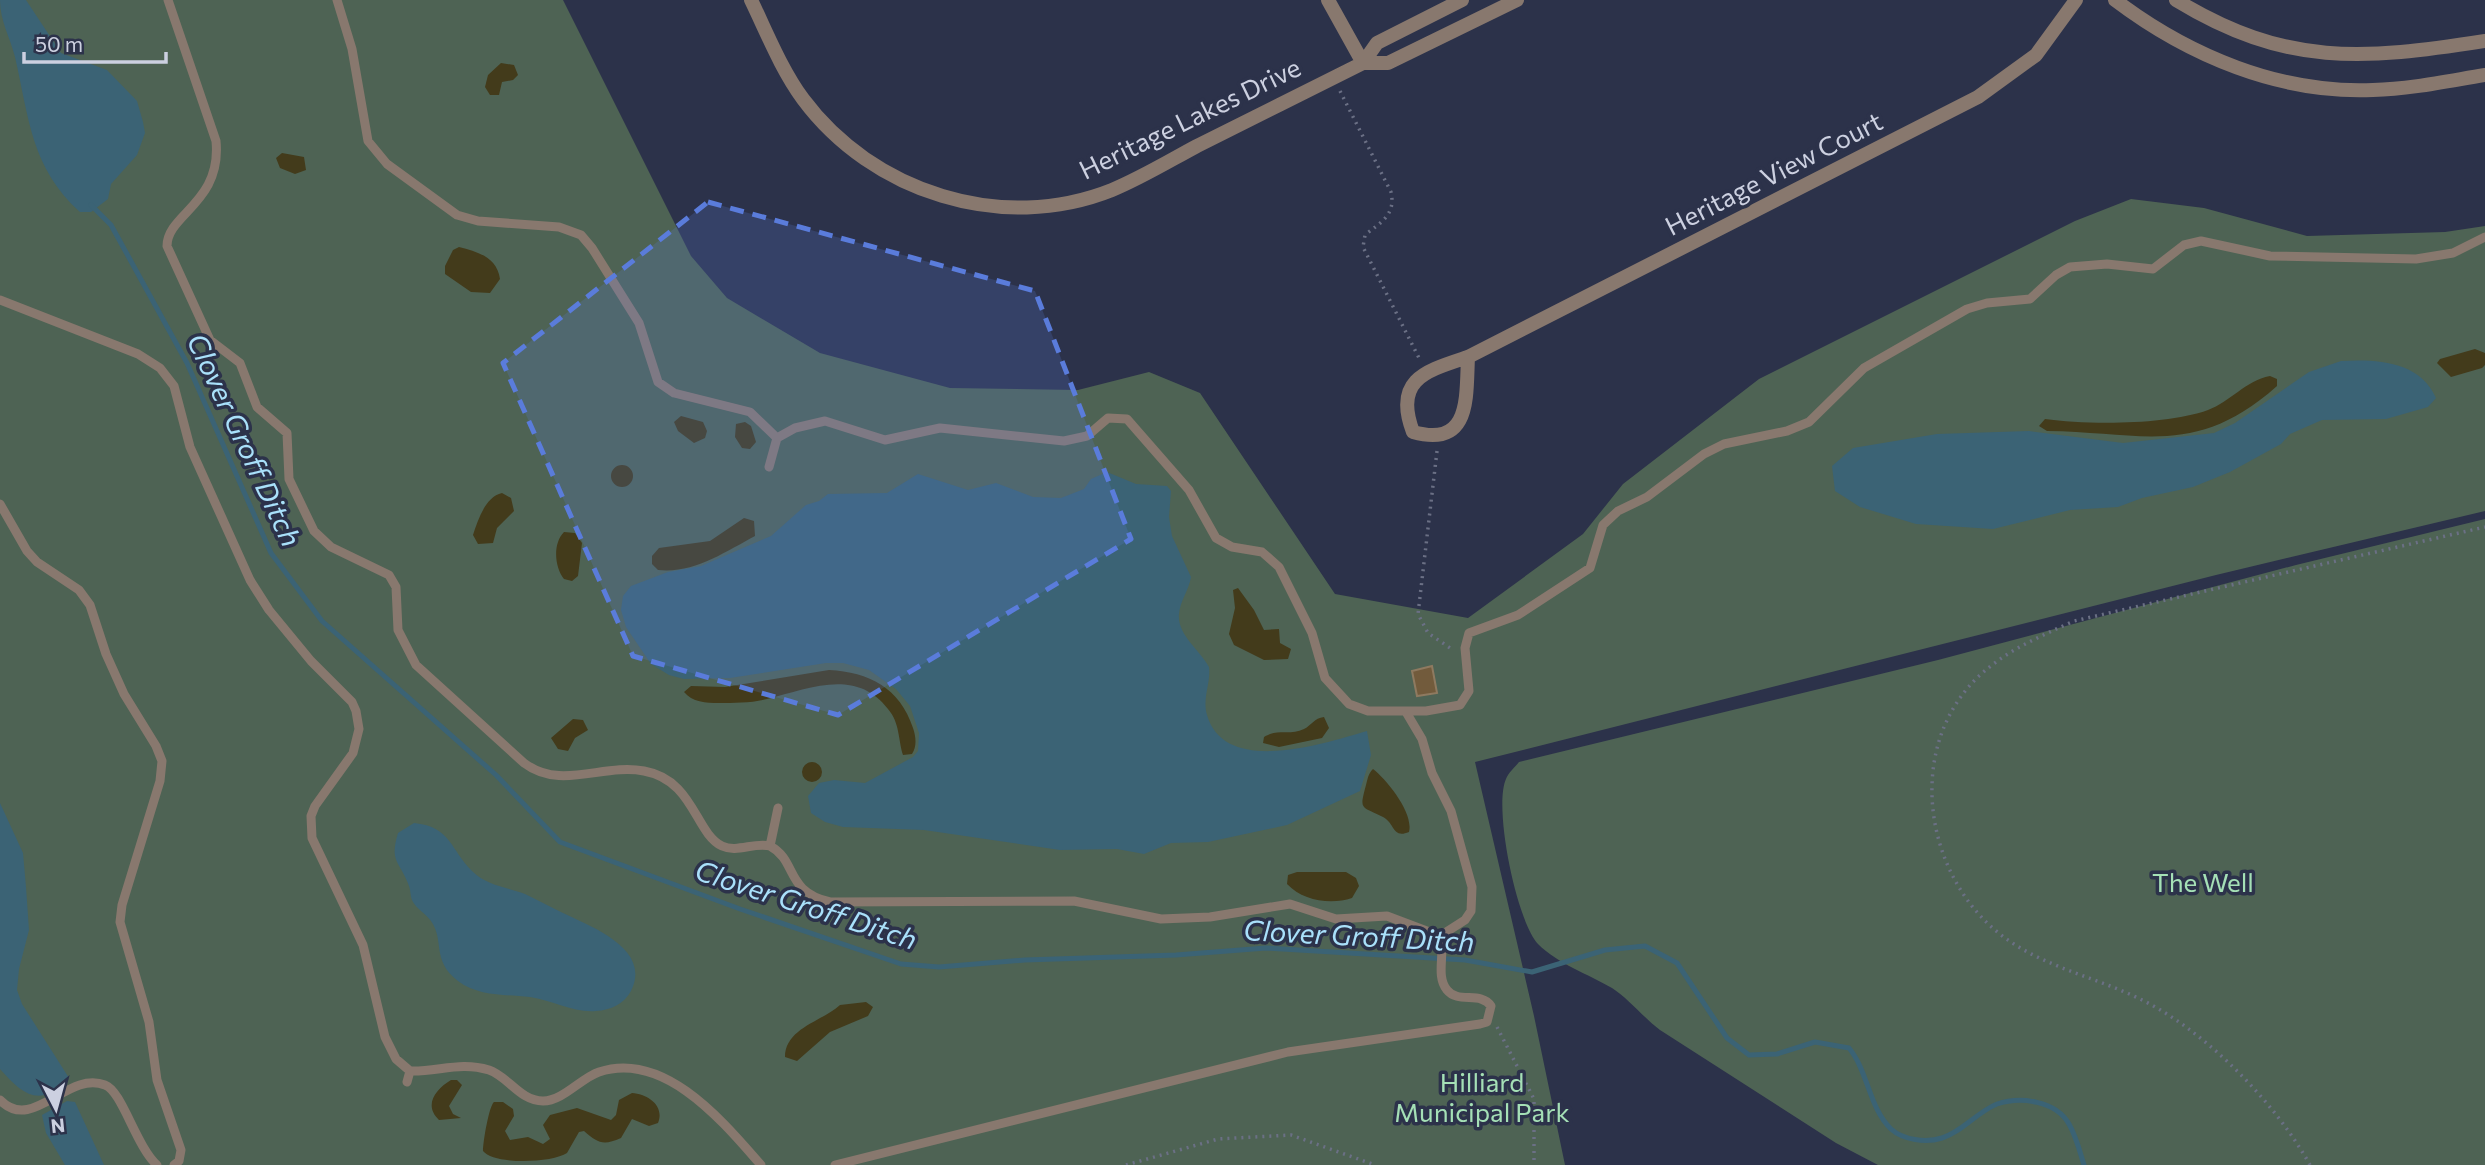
<svg xmlns="http://www.w3.org/2000/svg" width="2485" height="1165" font-family="Commissioner,sans-serif">
<style>
.green{fill:#4e6354}
.sand{fill:#433b1b}
.water{fill:#3b6375}
.lines{fill:none;stroke-linecap:round;stroke-linejoin:round}
.stream{stroke:#3b6375;stroke-width:5}
.building{fill:#725b3c;stroke:#8e7a60;stroke-width:2}
.path{stroke:#6b7085;stroke-width:3.5;stroke-dasharray:2 5;stroke-linecap:butt}
.service{stroke:#88786e;stroke-width:9}
.minor{stroke:#88786e;stroke-width:14}
.marked{fill:#5a7cdb;fill-opacity:0.2;stroke:#5a7cdb;stroke-width:5;stroke-dasharray:14 9;stroke-linejoin:round}
.labels{text-anchor:middle;stroke-width:7;stroke-linejoin:round;paint-order:stroke}
.street-label{font-size:26px;fill:#ccd0e0;stroke:#2c324a}
.park-label{font-size:26px;fill:#a5e0b6;stroke:#2c324a}
.water-label{font-size:28px;font-style:italic;fill:#a9e0fa;stroke:#2c324a}
</style>
<rect width="100%" height="100%" fill="#2c324a"/>
<path class="green" d="M0,0h563l128,256 36,42 93,55 130,35 128,2 71,-18 51,21 135,201 133,24 115,-84 40,-50 136,-105 316,-158 56,-22 73,9 103,28 138,-4 40,-6v285l-269,64 -741,187 59,254 31,149h-1565z
M2485,519v646h-607l-42,-22 -176,-113c-16,-12 -32,-32 -48,-42 -24,-14 -54,-24 -74,-44 -21,-22 -45,-136 -32,-165 2,-6 9,-12 13,-17l419,-102 358,-95z"/>
<path class="sand" d="M501,63l13,2 4,10 -5,5 -11,2 -3,13h-9l-5,-8 3,-12z
M282,153l22,4 2,13 -11,4 -15,-6 -4,-10z
M459,247c19,5 38,10 41,32l-10,14 -19,-1 -26,-18v-8l8,-16z
M2475,349l10,4v12l-3,3 -31,9 -14,-14 3,-4z
M2270,376l7,3v7c-81,72 -134,46 -230,45l-8,-5 6,-7c43,6 122,6 163,-9 22,-8 37,-29 62,-34z
M681,416l22,6 4,9 -2,7 -11,5 -16,-12 -4,-9z
M745,422l6,4 5,16 -6,7 -8,-1 -7,-11 1,-13z
M611 476a11 11 0 1 1 22 0a11 11 0 1 1-22 0Z
M502,493l9,5 3,13 -17,17 -4,15 -15,1 -5,-9c5,-15 12,-38 29,-42z
M744,518l10,3 1,15c-30,16 -62,38 -97,34l-6,-6v-8l7,-8 51,-7z
M564,532l11,1 7,10 -4,33 -6,5 -8,-2c-10,-13 -11,-36 0,-47z
M1238,588l16,22 10,20 15,-1 1,14 11,6 -3,10 -24,1 -30,-15 -5,-11 6,-26 -2,-18z
M829,670c40,2 71,18 84,58 3,9 4,18 -1,26l-9,1c-5,-16 -3,-32 -15,-46 -32,-42 -80,-20 -121,-10 -15,4 -33,4 -48,4 -13,0 -27,-1 -35,-11l7,-6 34,1z
M1324,717l5,11 -7,10 -43,9 -16,-4 1,-6c14,-9 26,-1 40,-8 8,-4 10,-11 20,-12z
M573,719l10,1 5,10 -13,8 -7,13 -10,-2 -7,-11z
M802 772a10 10 0 1 1 20 0a10 10 0 1 1-20 0Z
M1373,769c14,11 41,44 36,63 -17,7 -14,-9 -26,-15 -22,-11 -24,-6 -17,-32 2,-7 2,-11 7,-16z
M1297,872h49l10,6 3,8 -7,12c-21,7 -49,3 -65,-14l1,-9z
M866,1002l7,5 -5,9 -38,16 -33,29 -12,-4c0,-29 38,-36 55,-52z
M451,1080h6l5,5 -13,21 4,8 8,4 -22,2c-16,-15 -3,-31 12,-40z
M632,1093c16,1 33,13 26,30l-9,3 -17,-7 -11,19c-18,8 -23,5 -37,-7l-5,1 -12,21c-15,10 -73,12 -84,-2 0,-9 6,-45 11,-49h9l10,7 1,7 -9,15 5,9 18,-3 15,7 7,-5 -7,-14 7,-10 27,-7 34,12 5,-5 3,-15z"/>
<path class="water" d="M0,0h26l35,53 46,17 30,31 6,21 2,11 -8,22 -26,29 -3,15 -17,13h-11c-49,-44 -51,-94 -65,-155 -5,-20 -15,-36 -15,-57z
M2341,361c36,-2 79,0 95,37l-8,9 -42,12 -64,1 -32,14 -9,10 -51,28 -37,15 -51,11 -24,9 -48,3 -77,19 -77,-5 -56,-17 -25,-16 -3,-25 21,-18 84,-14 92,-3 94,12 91,-10 21,-10 74,-51z
M1107,472l29,12 31,2 4,5 -2,26 3,19 19,41c-2,13 -11,24 -12,37 -2,21 21,36 30,53 2,16 -7,31 -2,48 18,62 118,28 160,16l4,24 -11,36 -73,34 -79,17 -37,1 -27,11 -27,-5 -57,1 -136,-20 -81,-3 -18,-5 -14,-9 -3,-17 11,-13 15,-3 31,3 48,-26 5,-6 1,-18 -9,-27 -14,-17 -27,-19 -26,-7h-17l-96,15 -46,1 -15,-4 -18,-11 -25,-37 -5,-17 2,-14 8,-10 37,-14 33,-6 70,-30 35,-31 13,-4 9,-7 59,-1 31,-19 50,16 28,-7 37,14 28,1 23,-9 7,-10z
M0,803l23,50 3,34 3,43 -10,39 -2,21 5,14 47,74c-29,31 -46,17 -69,-9z
M414,823c38,4 36,27 58,48 15,15 35,16 53,23 13,6 25,13 38,19 29,14 89,36 68,78 -7,13 -20,19 -35,20 -22,2 -44,-11 -66,-14 -24,-3 -51,0 -72,-16 -27,-21 -13,-40 -27,-60 -5,-7 -14,-12 -18,-19 -3,-5 -2,-11 -4,-16 -9,-25 -20,-23 -11,-53z
M67,1101l8,1 29,63h-39l-19,-32 -4,-18z"/>
<g class="lines">
<path class="stream" d="M91,205l20,20 76,138 84,190 51,68 174,154 64,67 180,67 161,55 38,3 86,-7 151,-5 90,-7 199,12 67,12 73,-22 40,-4 32,17 50,75 22,17 28,-1 38,-12 34,6c19,23 20,60 42,81 12,11 35,14 51,9 20,-6 35,-26 55,-34 24,-8 59,-3 72,20 7,12 11,28 15,41"/>
</g>
<path class="building" d="M1432,666l5,27 -20,3 -5,-25z"/>
<g class="lines">
<path class="path" d="M1340,91l51,101c5,23 -10,30 -26,43l-2,12 57,113
M1437,451l-19,163 10,19 25,17
M1497,1027l37,72v66
M1126,1165l92,-26 73,-4 84,30
M2310,1165c-35,-63 -106,-136 -172,-167 -48,-23 -102,-33 -143,-68 -72,-61 -89,-185 -16,-254 28,-26 60,-39 95,-55l411,-94"/>
<path class="service" d="M168,0l48,141c6,62 -49,73 -49,105l43,94 30,23 17,44 30,26 2,46 25,52 17,16 58,28 7,12 2,43 18,35 108,98c37,28 79,0 120,8 50,9 51,62 78,75 15,7 32,-4 48,0 28,15 14,45 60,56l244,-1 87,18 49,-2 80,-13 46,15 51,-3 53,20c6,16 -5,40 7,54 11,14 34,1 44,16l-4,16 -7,2 -192,28 -453,113
M337,0l15,49 16,92 19,23 70,51 21,6 81,6 22,8 11,13 47,75 19,59 16,11 76,19 27,26
M0,300l138,54 22,14 14,18 16,61 60,133 19,30 42,51 41,41 4,9 3,18 -6,24 -38,53 -4,10 1,22 51,107 22,92 11,22 14,12c28,1 50,-10 79,-1 20,7 31,31 54,31 20,0 38,-23 56,-29 66,-22 125,51 162,93
M769,467l8,-29 18,-10 30,-7 60,19 55,-12 124,13 23,-5 21,-18 19,1 62,71 27,48 16,9 30,5 17,15 33,66 13,45 24,26 19,7h58l34,-6 9,-14 -4,-43 4,-15 49,-18 72,-47 13,-43 15,-14 29,-14 57,-43 20,-10 63,-13 22,-9 55,-54 103,-59 20,-6 43,-4 26,-24 14,-8 37,-3 46,5 31,-24 17,-4 69,15 146,3 37,-6 32,-16
M0,504l27,47 10,11 42,28 11,15 16,49 18,40 32,52 6,15 -2,20 -38,124 -2,17 29,100 8,58 24,70 -2,11 -5,4
M1406,712l16,27 10,34 19,38 21,76 -1,24 -6,9 -25,16
M770,846l8,-38
M407,1082l3,-11
M0,1100c33,34 67,-30 105,-15 17,6 31,61 52,80"/>
<path class="minor" d="M751,0c16,33 30,69 52,99 69,93 199,135 309,91 29,-12 57,-29 85,-44 55,-28 111,-55 166,-83h25l129,-63
M1328,0l35,63
M2115,0c74,56 165,94 258,90 38,-1 75,-9 112,-15
M2176,0c110,67 187,60 309,41
M1363,63l14,-20 85,-43
M1468,357c-2,41 3,91 -55,75 -20,-53 13,-61 55,-75l510,-260 58,-42 40,-55"/>
</g>
<path class="marked" d="M708,202l327,89 96,248 -293,176 -205,-59 -130,-293z"/>
<g class="labels">
<g class="street-label">
<text transform="translate(1190 119) rotate(-26)" y="9">Heritage Lakes Drive</text>
<text transform="translate(1774 174) rotate(-27)" y="9">Heritage View Court</text>
</g>
<g class="park-label">
<text x="2203" y="892">The Well</text>
<text x="1482" y="1092">Hilliard<tspan x="1482" dy="30">Municipal Park</tspan></text>
</g>
<g class="water-label">
<text transform="translate(244 440) rotate(65)" y="10">Clover Groff Ditch</text>
<text transform="translate(806 905) rotate(18)" y="10">Clover Groff Ditch</text>
<text transform="translate(1359 936) rotate(3)" y="10">Clover Groff Ditch</text>
</g>
</g>
<g transform="translate(56 1109) rotate(174)" stroke="#2c324a" stroke-width="5" paint-order="stroke">
<path d="M0-5L12 26L0 18L-12 26Z" fill="#ccd0e0"/>
<text y="-10" font-size="19" font-weight="bold" text-anchor="middle" fill="#ccd0e0">N</text>
</g>
<path d="M24 52v10h142v-10" fill="none" stroke="#ccd0e0" stroke-width="3.5"/>
<text x="35" y="52" font-size="21" fill="#ccd0e0" stroke="#2c324a" stroke-width="5" paint-order="stroke">50 m</text>
</svg>
